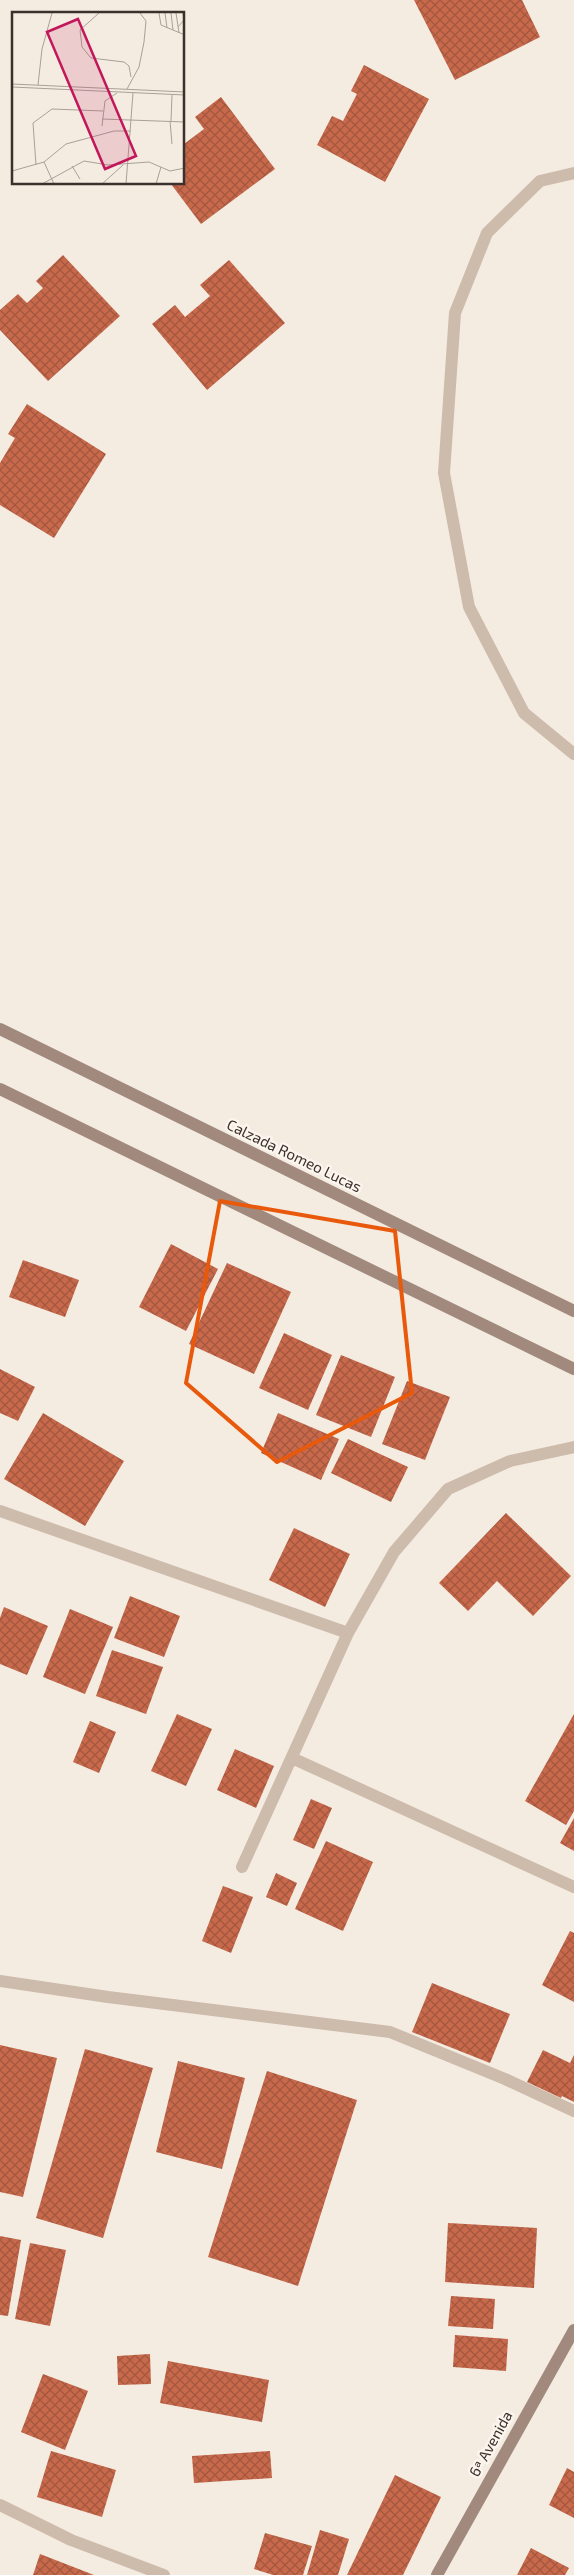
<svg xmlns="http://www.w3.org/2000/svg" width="574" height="2575" font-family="'Exo 2',sans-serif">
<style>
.building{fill:url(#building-cross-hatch)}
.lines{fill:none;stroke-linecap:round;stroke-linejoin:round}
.street{stroke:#cdbbac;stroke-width:12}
.secondary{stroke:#a18a7d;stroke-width:12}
.marked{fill:none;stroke:#e8590c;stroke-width:4;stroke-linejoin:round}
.labels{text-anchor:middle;stroke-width:5;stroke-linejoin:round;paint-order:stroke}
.street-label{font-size:15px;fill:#3b302b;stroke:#fbf5ee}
.inset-road{fill:none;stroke:#aaa098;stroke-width:1}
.view{fill:#c2185b;fill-opacity:0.15;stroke:#c2185b;stroke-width:2.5}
.inset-edge{fill:none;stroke:#3b302b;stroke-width:2.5}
</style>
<defs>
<pattern id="building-cross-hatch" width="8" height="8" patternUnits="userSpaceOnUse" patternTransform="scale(1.25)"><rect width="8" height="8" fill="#c8694b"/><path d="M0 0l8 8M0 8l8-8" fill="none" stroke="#a4573f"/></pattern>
</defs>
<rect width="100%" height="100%" fill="#f4ebe1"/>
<path class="building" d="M414,0h108l18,37 -85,43z
M364,65l65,34 -44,83 -68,-37 15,-29 11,5 14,-27 -6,-3z
M221,97l54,72 -74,55 -30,-40h13v-40l20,-15 -9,-12z
M63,255l57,61 -72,65 -48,-51v-20l18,-16 9,9 16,-15 -7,-7z
M229,260l56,63 -78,67 -55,-66 23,-19 10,12 25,-21 -10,-11z
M27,404l79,50 -52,84 -54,-33v-42l15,-25 -7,-4z
M171,1244l47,25 -32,62 -47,-24z
M23,1260l56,20 -14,37 -56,-20z
M227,1263l64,29 -37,82 -65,-30z
M284,1333l48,22 -24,55 -49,-22z
M341,1355l54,22 -24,60 -55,-22z
M0,1369l35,18 -17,34 -18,-8z
M407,1381l43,16 -25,63 -43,-16z
M43,1413l81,48 -39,65 -81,-47z
M278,1413l61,26 -18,41 -60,-27z
M348,1439l60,28 -17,35 -60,-29z
M506,1513l65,63 -38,40 -36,-35 -29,30 -29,-28z
M294,1528l56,26 -25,53 -56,-27z
M130,1596l50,20 -16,41 -50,-19z
M4,1607l44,19 -21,49 -27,-11v-46z
M70,1609l43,18 -28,67 -42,-17z
M112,1650l51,17 -17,47 -50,-18z
M177,1714l35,15 -26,57 -35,-15z
M574,1714v97l-8,14 -41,-24z
M90,1721l26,11 -17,41 -26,-11z
M235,1749l39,17 -18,42 -39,-18z
M311,1799l21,9 -18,41 -21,-9z
M574,1818v33l-14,-8z
M326,1841l47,21 -30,69 -48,-22z
M276,1873l21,10 -10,23 -21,-9z
M223,1886l30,11 -22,56 -29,-12z
M570,1931l4,2v69l-32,-17z
M432,1983l78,31 -20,49 -78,-31z
M0,2045l57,13 -34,139 -23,-5z
M85,2049l68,19 -50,170 -67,-20z
M543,2050l27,13 4,-8v47l-12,-6 -1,2 -34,-16z
M178,2061l67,17 -23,91 -66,-17z
M267,2071l90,29 -59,186 -90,-29z
M448,2223l89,5 -3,60 -89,-6z
M0,2236l21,4 -13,76 -8,-1z
M30,2243l36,7 -16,76 -35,-7z
M451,2296l44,3 -2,30 -45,-3z
M455,2335l53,4 -2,32 -53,-4z
M150,2354l1,30 -33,1 -1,-29z
M168,2361l101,19 -7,42 -102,-19z
M43,2374l45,17 -23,59 -44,-18z
M51,2451l65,19 -14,47 -65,-20z
M270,2451l2,27 -78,5 -2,-27z
M567,2468l7,4v46l-25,-13z
M395,2475l46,22 -38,78h-56z
M320,2530l29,9 -11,36h-31z
M265,2533l47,13 -9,29h-30l-19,-6z
M531,2548l38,20 -4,7h-48z
M40,2554l54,21h-61z"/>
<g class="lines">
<path class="street" d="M574,173l-34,8 -53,52 -32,80 -11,160 25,134 55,106 50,41
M0,1511l348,122
M292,1758l282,129
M242,1867l106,-234 46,-81 54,-63 62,-28 64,-14
M0,1981l108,16 282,35 115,47 69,32
M0,2505l71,35 93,35"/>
<path class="secondary" d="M0,1029l574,282
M0,1089l574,280
M437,2575l137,-245"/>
</g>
<path class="marked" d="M220,1201l175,30 17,162 -135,69 -91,-79z"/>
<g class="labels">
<g class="street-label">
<text transform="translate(294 1156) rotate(26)" y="5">Calzada Romeo Lucas</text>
<text transform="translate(491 2444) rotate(-61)" y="5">6ª Avenida</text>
</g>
</g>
<g transform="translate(12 12)">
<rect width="172" height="172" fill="#f4ebe1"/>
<path class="inset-road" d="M87,1l-19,17 2,17 9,11 33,4 5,4 2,11M147,1l2,12 24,10M153,1l2,15M159,1l2,17M164,1l3,20M166,15l6,-7 -1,-7M0,72l173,8M26,73l4,-36 10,-36M0,75l173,8M115,77l12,-22 5,-25 2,-21 -6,-8M90,107l83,3M158,109l2,23M159,109l1,-26M90,114l3,-25 12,-8M32,150l10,22M24,153l-3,-42 19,-14 51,2M60,154l8,13M0,159l32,-9 22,-18 48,-13h17M30,172l42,-23 24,4 41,-3 21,9 15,-3M90,172l21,-19M114,172l7,-91M144,172l5,-17"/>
<path class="view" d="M66,7l58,137 -31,13 -58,-137z"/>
<rect width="172" height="172" class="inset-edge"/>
</g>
</svg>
